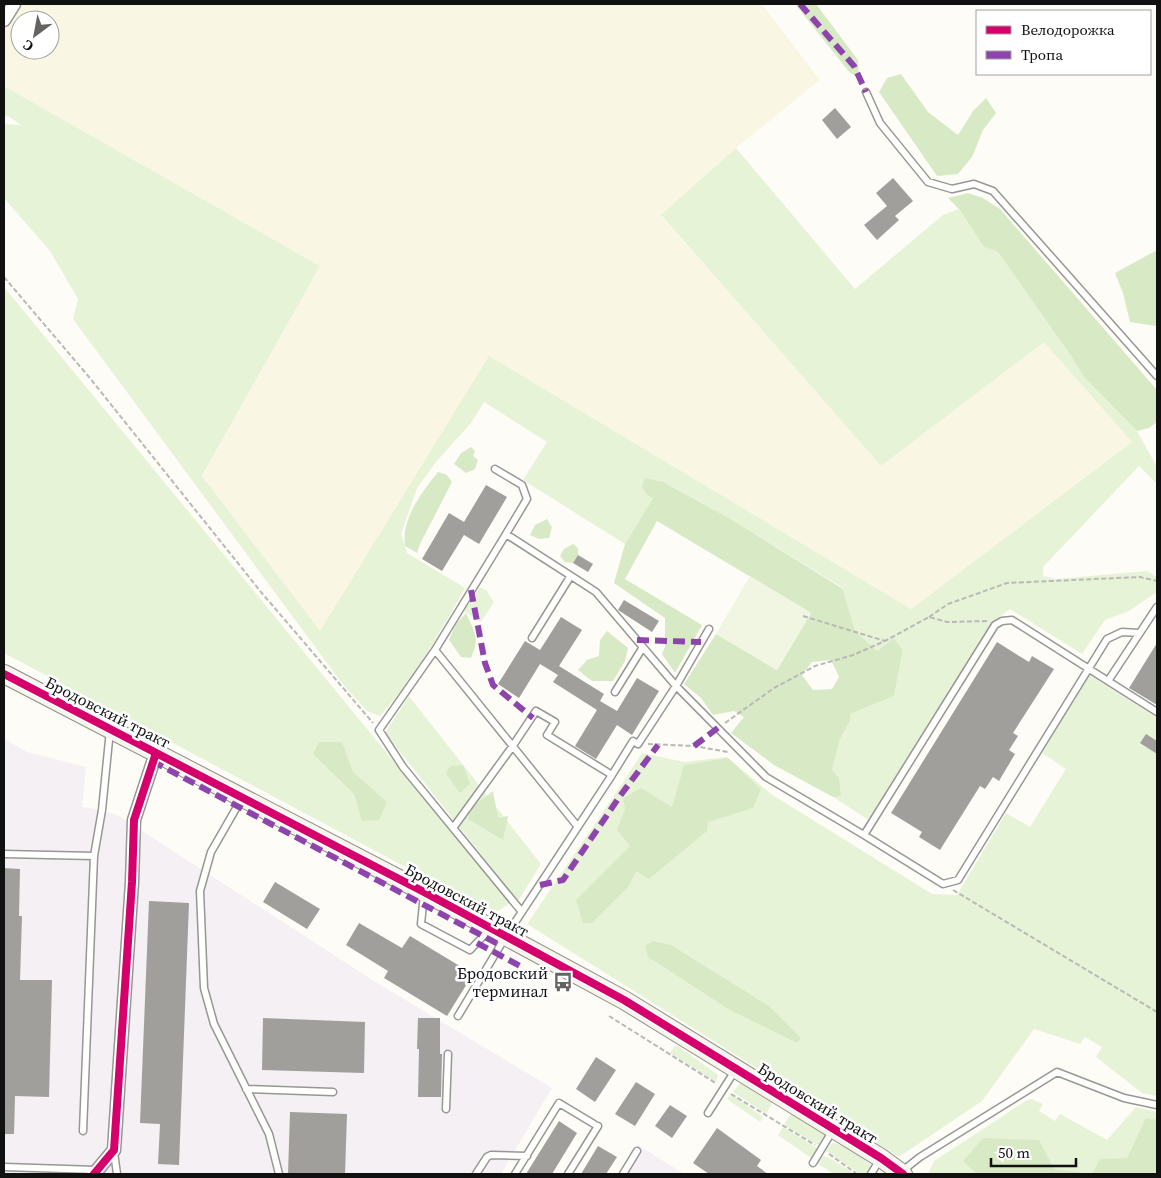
<svg xmlns="http://www.w3.org/2000/svg" width="1161" height="1178" font-family="'Source Serif 4',serif">
<style>
.industrial{fill:#f5f0f3}
.farmland{fill:#f9f7e4;fill-rule:evenodd}
.green{fill:#e7f3d7}
.forest{fill:#d8eac5;fill-rule:evenodd}
.pitch{fill:#f0f6e1}
.building{fill:#a19f9c}
.lines{fill:none;stroke-linecap:round;stroke-linejoin:round}
.lane-casing{stroke:#979795;stroke-width:9}
.street-casing{stroke:#979795;stroke-width:15}
.secondary-casing{stroke:#8e8d8b;stroke-width:20}
.path{stroke:#b9b9b8;stroke-width:2;stroke-dasharray:5 2.5;stroke-linecap:butt}
.lane{stroke:#fffffe;stroke-width:6}
.street{stroke:#fffffe;stroke-width:12}
.secondary{stroke:#f6f4eb;stroke-width:18}
.quiet{stroke:#8e44ad;stroke-width:6;stroke-dasharray:12 6;stroke-linecap:butt}
.cycleway-casing{stroke:#fff;stroke-width:11}
.cycleway{stroke:#d6006c;stroke-width:8}
.labels{text-anchor:middle;stroke-width:5;stroke-linejoin:round;paint-order:stroke}
.street-label{font-size:16px;fill:#111;stroke:#fff}
.poi-label{font-size:16px;fill:#111;stroke:#fff;text-anchor:end}
</style>
<rect width="100%" height="100%" fill="#fdfcf7"/>
<path class="industrial" d="M4,739l23,13 59,15 -4,40 20,3 17,6 255,165 178,107 -51,86h-497z
M638,1145l46,29h-64z"/>
<path class="farmland" d="M4,4h758l58,76 -84,68 -75,68 220,250 163,-125 88,101 -221,167 -422,-252 -169,275 -118,-155 118,-211 -316,-180zM20,20h30v30h-30z"/>
<path class="green" d="M4,86l316,180 -118,210 118,155 169,-275 422,253 221,-167 -88,-100 -163,124 -220,-251 75,-67 119,141 88,-74 16,-6 25,38 14,5 73,104 13,21 53,54 20,36v17l-18,-18 -96,101v9l13,3 91,-8 10,6v15l-28,19 -24,9 -23,34 -72,-45 -16,12 -120,194 -7,4 -34,-22 8,-1 -9,-26 8,-31 10,-18v-7l44,-18 9,-46 -9,-12 -17,13 -22,-20 -12,-43 -114,-70 -66,-36 -38,62 -102,-64 24,-38 -63,-40 -13,21 -35,39 -19,26 -16,46 6,19 58,35c-25,44 -50,90 -85,128l-13,-5 -26,-29 -268,-363 5,-20 -28,-48 -46,-53v-74l17,1 -13,-9 -4,1z
M4,287l506,616 -16,11 -490,-261z
M480,587l7,4 7,11 -13,20 -17,-11z
M1089,675l68,43v378l-15,-3 -46,-36 6,-10 -17,-10 -5,7 -46,-15 -52,72 -83,56 -372,-233 93,-137 22,-34 42,9 43,-5 44,37 161,100 25,1 49,-82 24,14 36,-58 -24,-16z
M409,696l132,168 -23,37 -133,-168z
M678,1046l40,29 -2,7 -46,-29 4,-6z
M740,1083l33,19 -7,12 -33,-22z
M731,1094l32,23 -3,5 -33,-23z
M1032,1099l11,5 -4,7 16,10 5,-7 47,26 29,-33 21,5v62h-229l6,-13 93,-61z
M794,1114l35,22 -8,11 -37,-22 6,-10z
M783,1127l37,23 -6,10 -36,-25z
M832,1143c11,0 33,16 41,24l-5,7h-8l-34,-23z
M823,1156l5,1 27,17h-21l-16,-10z"/>
<path class="forest" d="M795,4h21l42,56 1,17 -9,-4z
M901,74l27,38 30,23 15,-24 13,-13 10,15 -13,17 -11,27 -14,17 -21,2 -58,-84 8,-14z
M968,193l15,5 17,11 157,181v32l-8,6 -12,3 -53,-54 -13,-21 -73,-104 -14,-5 -25,-38 -11,-11z
M1157,250v74l-1,2 -26,-4 -7,-29 -8,-20z
M471,447l4,4 -2,5 5,4 -3,9 -9,4 -12,-9 7,-11z
M438,472l9,3 5,7 -32,62 -3,9 -12,-7c-4,-27 17,-54 33,-74z
M645,478l18,4 66,36 114,71 12,42 22,20 17,-13 9,12 -9,46 -44,18v7l-10,18 -8,31 7,8 2,18 -8,1 -59,-32 -43,-32 13,-16 -10,-6 -21,4 -12,-17 -17,-14 32,-50 61,36 34,-57 -154,-92 -32,58 77,46 -27,48 -13,-19 3,-7v-29l-51,-35 11,-39 28,-46 -7,-4 -4,-8zM831,660l8,17 -7,12 -19,1 -11,-15 10,-13z
M547,519l5,8 -3,11 -10,1 -9,-4 5,-10z
M573,544l5,4v7l-5,8 -8,-1 -5,-6 4,-7z
M466,613c9,20 14,24 5,45l-10,-1 -12,-17 7,-16z
M607,631l21,17 -3,13 -12,20h-21l-14,-11 9,-10 12,-4 1,-16z
M319,742h23l11,30 34,30 -8,18 -17,1 -8,-27 -41,-40z
M728,758l33,31 -8,19 -45,14 -1,9 -58,48 -13,-8 -7,15 -37,37h-9l-7,-23 54,-54 -13,-16 8,-21 -2,-11 18,-10 31,19 12,-42z
M463,765l7,19 -10,9 -14,-19 4,-8z
M493,791l5,27 10,-2 -5,24 -35,-21 4,-12z
M653,941l18,4 98,61 32,32 -4,5 -67,-33 -82,-53 -3,-11z
M1146,1118l11,2v54h-180l-14,-13 20,-23 56,2 15,29 38,5 8,-15 27,-1z"/>
<path class="pitch" d="M750,576l61,37 -34,57 -61,-36z"/>
<path class="building" d="M835,108l16,19 -14,12 -15,-19z
M893,178l20,23 -18,15 4,4 -22,20 -13,-15 23,-19 -11,-13z
M486,485l21,12 -28,47 -15,-9 -22,36 -20,-12 27,-46 15,9z
M578,555l15,9 -5,8 -15,-9z
M624,600l35,21 -7,11 -34,-22z
M561,617l21,13 -23,36 45,28 -4,7 17,10 20,-33 22,13 -27,44 -15,-10 -21,34 -21,-13 22,-36 -44,-28 5,-7 -18,-11 -21,34 -21,-14 27,-43 15,9z
M997,642l32,20 3,-6 22,13 -41,64 5,3 -9,14 6,4 -16,27 -6,-4 -8,12 -5,-3 -40,64 -21,-13 3,-5 -31,-19z
M1157,643v62l-28,-17z
M1146,734l11,7v13l-17,-11z
M4,868l16,1 -1,47h3l-2,64h32l-3,117 -34,-1 -1,38h-10z
M275,882l45,27 -13,20 -44,-27z
M149,901l40,2 -10,262 -21,-1 2,-40 -20,-1z
M359,923l43,25 8,-12 63,38 -26,42 -63,-38 4,-7 -42,-26z
M263,1018l102,4 -1,51 -102,-3z
M418,1018h22v36h2l-1,43h-23l1,-48h-2z
M596,1057l20,13 -21,32 -19,-13z
M636,1082l19,12 -20,32 -20,-12z
M670,1105l17,11 -15,22 -17,-12z
M290,1112l57,2 -2,60h-57z
M559,1121l18,12 -25,41h-26z
M717,1128l44,32 -4,6 11,8h-59l-16,-11z
M598,1146l19,11 -11,17h-25z"/>
<g class="lines">
<defs>
<path id="lane" d="M866,92l14,31 48,59 24,7 22,-5 19,7 164,185
M495,469l27,16 5,14 -21,35
M532,638l38,-61
M435,650l143,177
M1108,681l49,31
M615,692l28,-45
M612,775l21,-34 5,3 38,-58 33,-57
M242,798l-31,54 -11,39 4,97 10,36 55,110 10,40
M453,828l59,-81 24,-36 19,11 -8,13 65,40 -106,161 -48,80
M864,835l79,49 15,-4 149,-241 15,-7 17,1
M4,854l90,2
M424,894l-3,30 49,26 20,-21
M522,912l-119,-145 -24,-37 56,-80 71,-116 90,58 80,94 90,91 98,58 131,-210 7,-4 10,-1 96,61 49,-74
M246,1089l87,3
M446,1109l2,-55
M708,1113l28,-44
M83,1131l11,-275 8,-46 8,-80
M114,1152l3,22
M813,1163l20,-33
M4,1167l92,3
M901,1172l19,-15 137,-85 67,26 33,7
M476,1174l11,-17 4,-2 36,1
M515,1174l44,-71 35,21
M568,1174l30,-48
M623,1174l14,-23
M871,1174l9,-15"/>
<path id="street" d="M4,20l10,-16
M94,1174l20,-24 18,-268 2,-62 22,-67"/>
<path id="secondary" d="M4,674l420,218 200,108 257,158 22,16"/>
</defs>
<use href="#lane" class="lane-casing"/>
<use href="#street" class="street-casing"/>
<use href="#secondary" class="secondary-casing"/>
<path class="path" d="M4,277l85,100 172,215 112,131
M803,616l82,25
M929,617l19,-13 59,-21 133,-6 17,4
M725,723l49,-35 41,-22 38,-11 32,-14 44,-24 18,5 40,-1
M648,744l46,2 34,6
M953,890l204,122
M609,1016l108,68
M731,1094l84,51
M829,1154l28,20"/>
<use href="#lane" class="lane"/>
<use href="#street" class="street"/>
<use href="#secondary" class="secondary"/>
<path class="quiet" d="M800,4l54,62 12,26
M471,590l14,73 8,22 40,33
M637,640l64,2
M694,746l25,-19
M152,761l348,184
M540,885l23,-5 57,-84 38,-51
M477,943l45,24"/>
<defs>
<path id="cycleway" d="M4,674l420,218 200,108 257,158 22,16
M94,1174l20,-24 18,-268 2,-62 22,-67"/>
</defs>
<use href="#cycleway" class="cycleway-casing"/>
<use href="#cycleway" class="cycleway"/>
</g>
<defs>
<symbol id="bus-bare" viewBox="-9 -9 18 18"><path d="M-5-6H5V4H4V6H2V4H-2V6H-4V4H-5ZM-3.5-4V0h7V-4ZM-3.5 1.2v1.5H-2V1.2ZM2 1.2v1.5H3.5V1.2Z" fill="#646362" stroke="#fff" stroke-width="2.5" paint-order="stroke"/></symbol>
</defs>
<g fill-rule="evenodd">
<use href="#bus-bare" x="549" y="968" width="28" height="28"/>
</g>
<g class="labels">
<g class="street-label">
<text transform="translate(108 712) rotate(27)" y="6">Бродовский тракт</text>
<text transform="translate(467 900) rotate(28)" y="6">Бродовский тракт</text>
<text transform="translate(818 1103) rotate(32)" y="6">Бродовский тракт</text>
</g>
<g class="poi-label">
<text x="548" y="979">Бродовский<tspan x="548" dy="18">терминал</tspan></text>
</g>
</g>
<rect width="1161" height="1178" fill="none" stroke="#111111" stroke-width="10"/>
<rect x="976" y="10" width="175" height="65" fill="#ffffff" stroke="#a0a0a0"/>
<rect x="986" y="26" width="25" height="8" fill="#d6006c" stroke="#a0a0a0"/>
<text x="1021" y="35" font-size="15" fill="#111111">Велодорожка</text>
<rect x="986" y="51" width="25" height="8" fill="#8e44ad" stroke="#a0a0a0"/>
<text x="1021" y="60" font-size="15" fill="#111111">Тропа</text>
<g transform="translate(35 35) rotate(212)"><circle r="24" fill="#ffffff" stroke="#a0a0a0"/>
<path d="M0-4L9 19L0 12L-9 19Z" fill="#646362"/>
<text y="-8" font-size="14" font-weight="bold" text-anchor="middle" fill="#111111">С</text>
</g>
<path d="M991 1158v8h85v-8" fill="none" stroke="#111111" stroke-width="2.5"/>
<text x="998" y="1158" font-size="15" fill="#111111" stroke="#ffffff" stroke-width="4" paint-order="stroke">50 m</text>
</svg>
